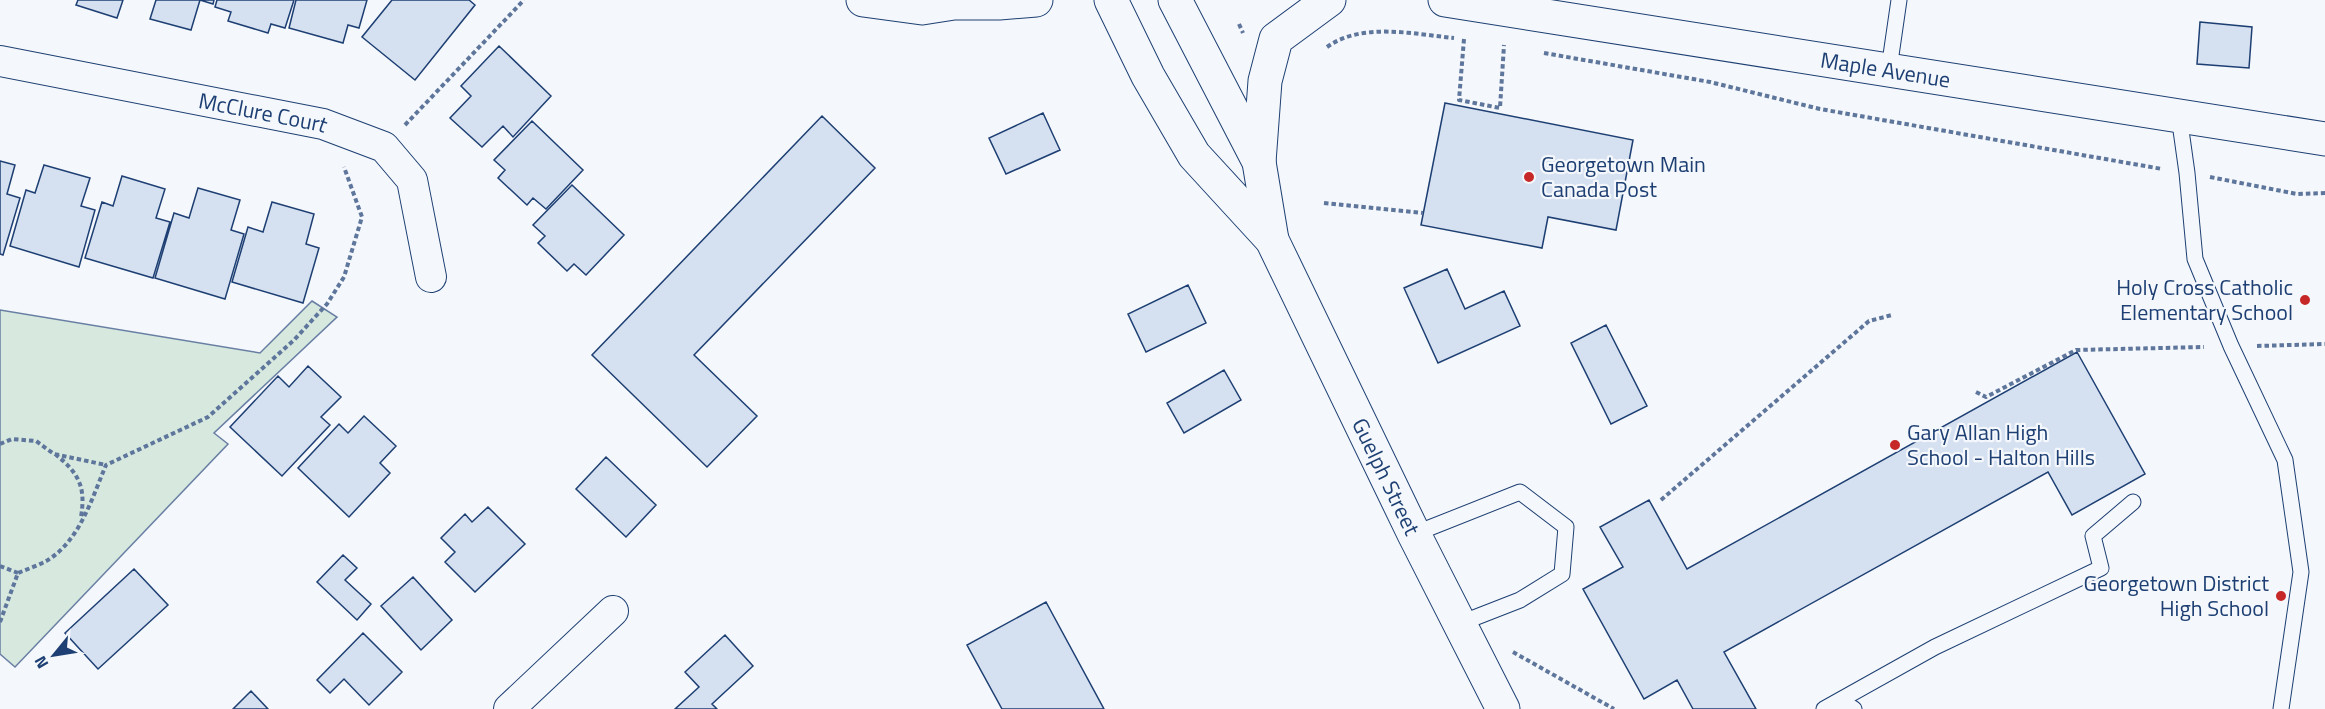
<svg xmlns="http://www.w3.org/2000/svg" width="2325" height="709" font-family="'Titillium Web',sans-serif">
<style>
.green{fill:#d7e8df;stroke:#687fa3;stroke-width:1.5}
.building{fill:#d5e0f0;stroke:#1d3f73;stroke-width:1.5}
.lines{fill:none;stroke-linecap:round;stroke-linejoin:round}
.service-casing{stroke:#1d3f73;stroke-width:17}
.minor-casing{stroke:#1d3f73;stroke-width:32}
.secondary-casing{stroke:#1d3f73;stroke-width:35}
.primary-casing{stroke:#1d3f73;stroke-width:35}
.path{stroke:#5e769c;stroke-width:4;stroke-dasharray:4.5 3;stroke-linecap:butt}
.service{stroke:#f4f7fb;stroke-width:15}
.minor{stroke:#f4f7fb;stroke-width:30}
.secondary{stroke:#f4f7fb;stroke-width:33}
.primary{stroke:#f4f7fb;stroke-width:33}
.poi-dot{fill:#c62828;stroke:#f4f7fb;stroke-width:2}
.labels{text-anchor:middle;stroke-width:4.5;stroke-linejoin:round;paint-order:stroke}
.street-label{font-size:22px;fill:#1d3f73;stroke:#f4f7fb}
.poi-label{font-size:22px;fill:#1d3f73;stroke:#f4f7fb;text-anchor:start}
</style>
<rect width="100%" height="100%" fill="#f4f7fb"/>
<path class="green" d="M312,301l25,16 -123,116 14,11 -213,223 -15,-13v-344l260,43z"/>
<path class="building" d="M78,0h45l-6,18 -41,-13z
M156,0h58l-1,4 -13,-4 -9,30 -41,-11z
M217,0h77l-9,28 -14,-4 -3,9 -40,-12 3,-9 -16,-5z
M296,0h71l-8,28 -11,-3 -5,18 -54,-15z
M392,0h77l6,5 -60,75 -53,-43z
M2200,22l52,5 -3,41 -52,-4z
M499,46l52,50 -38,41 -10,-11 -21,21 -32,-29 21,-22 -10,-10z
M1445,103l188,37 -17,90 -68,-13 -6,31 -121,-23z
M1043,113l17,37 -54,24 -17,-36z
M822,116l53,52 -181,187 63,61 -50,51 -115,-112z
M532,121l51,49 -37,39 -13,-11 -6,7 -29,-27 7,-8 -11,-10z
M0,161l15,4 -8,29 13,4 -17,57 -3,-1z
M44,165l46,13 -9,28 14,4 -16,57 -69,-21 16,-56 9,3z
M122,176l43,13 -9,29 14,4 -17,56 -68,-20 17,-56 11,4z
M572,185l52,50 -38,40 -12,-11 -7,7 -29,-28 7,-7 -12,-11z
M198,188l42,12 -9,30 13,4 -19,65 -70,-21 19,-65 15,5z
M272,202l42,12 -8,30 13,4 -16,55 -71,-21 16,-55 15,5z
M1447,269l18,40 39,-18 16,35 -82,37 -34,-75z
M1188,285l18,38 -60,29 -18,-38z
M1606,325l41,81 -36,18 -40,-81z
M2077,352l68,122 -73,41 -24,-43 -324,180 32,57h-63l-16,-29 -33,19 -61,-110 40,-22 -23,-40 49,-27 38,69z
M308,366l33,31 -20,20 9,8 -48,51 -52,-49 48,-51 11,11z
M1224,370l17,30 -57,33 -17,-30z
M364,416l32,30 -16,17 10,10 -41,44 -51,-49 41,-44 9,9z
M606,457l50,48 -30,32 -50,-48z
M488,507l37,37 -50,48 -30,-30 10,-10 -14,-14 24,-24 7,8z
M343,555l14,13 -12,12 26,24 -14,16 -40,-38z
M134,569l34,36 -70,64 -33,-36z
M413,577l39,43 -31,30 -40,-44z
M1046,602l58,107h-102l-35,-64z
M363,633l39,39 -33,33 -25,-26 -14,14 -13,-13z
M725,635l28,31 -41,38 5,5h-42l24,-22 -14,-15z
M251,691l17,18h-35z"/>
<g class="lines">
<defs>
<path id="service" d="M1889,69l10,-69
M2179,116l8,57 8,86 36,87 54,114 16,112 -20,137
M1414,534l106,-42 46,35 -4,47 -42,26 -59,23
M1840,700l14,9
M1824,709l111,-62 166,-79 -8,-32 40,-34"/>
<g id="minor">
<path id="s1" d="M0,61l323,63 61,23 28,33 19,97"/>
<path d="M509,709l104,-98"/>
</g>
<g id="secondary">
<path d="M863,0l59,8 32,-5h45l37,-3"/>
<path id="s2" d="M1445,0l880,139"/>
<path d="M1259,162l6,-81 11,-42 53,-39"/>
</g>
<g id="primary">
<path id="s3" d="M1111,0l37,76 46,79 78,85 142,294 89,175"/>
<path d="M1175,0l84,162 13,78"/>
</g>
</defs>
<use href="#service" class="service-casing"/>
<use href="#minor" class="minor-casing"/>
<use href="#secondary" class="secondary-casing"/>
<use href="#primary" class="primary-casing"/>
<path class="path" d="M1239,24l4,9
M1464,39l-5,61 41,8 4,-63
M1327,47c35,-25 86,-13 127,-9
M1544,53l166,29 110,27 342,60
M405,125l119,-125
M2210,177l87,17 28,-1
M1324,203l99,10
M2257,346l68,-2
M1976,392l10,5 90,-47 128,-3
M0,444l12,-5 24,2 18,13 52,11
M55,454c24,19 31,33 26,63
M1661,500l208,-179 23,-6
M0,566l18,7
M0,622l18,-49c10,-4 21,-8 30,-13 32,-20 44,-62 58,-95l102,-48 86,-77 33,-36 17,-27 18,-60 -18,-50
M1513,652l101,57"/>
<use href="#service" class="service"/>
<use href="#minor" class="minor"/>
<use href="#secondary" class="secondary"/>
<use href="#primary" class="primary"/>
</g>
<g class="poi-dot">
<circle cx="1529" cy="177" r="6"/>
<circle cx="2305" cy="300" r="6"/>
<circle cx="1895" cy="445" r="6"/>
<circle cx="2281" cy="596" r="6"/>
</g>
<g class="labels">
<g class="street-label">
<text dy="8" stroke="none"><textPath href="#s2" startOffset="446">Maple Avenue</textPath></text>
<text dy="8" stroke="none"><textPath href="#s1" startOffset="268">McClure Court</textPath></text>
<text dy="8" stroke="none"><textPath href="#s3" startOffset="554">Guelph Street</textPath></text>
</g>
<g class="poi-label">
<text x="1541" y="172">Georgetown Main<tspan x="1541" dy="25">Canada Post</tspan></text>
<text x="2293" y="295" text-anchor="end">Holy Cross Catholic<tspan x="2293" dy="25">Elementary School</tspan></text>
<text x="1907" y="440">Gary Allan High<tspan x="1907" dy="25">School - Halton Hills</tspan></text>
<text x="2269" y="591" text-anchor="end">Georgetown District<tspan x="2269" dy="25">High School</tspan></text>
</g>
</g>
<g transform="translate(54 655) rotate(240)" stroke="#f4f7fb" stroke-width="4.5" paint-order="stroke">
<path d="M0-4.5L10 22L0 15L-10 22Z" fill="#1d3f73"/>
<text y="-9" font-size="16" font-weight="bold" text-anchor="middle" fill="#1d3f73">N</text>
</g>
</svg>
